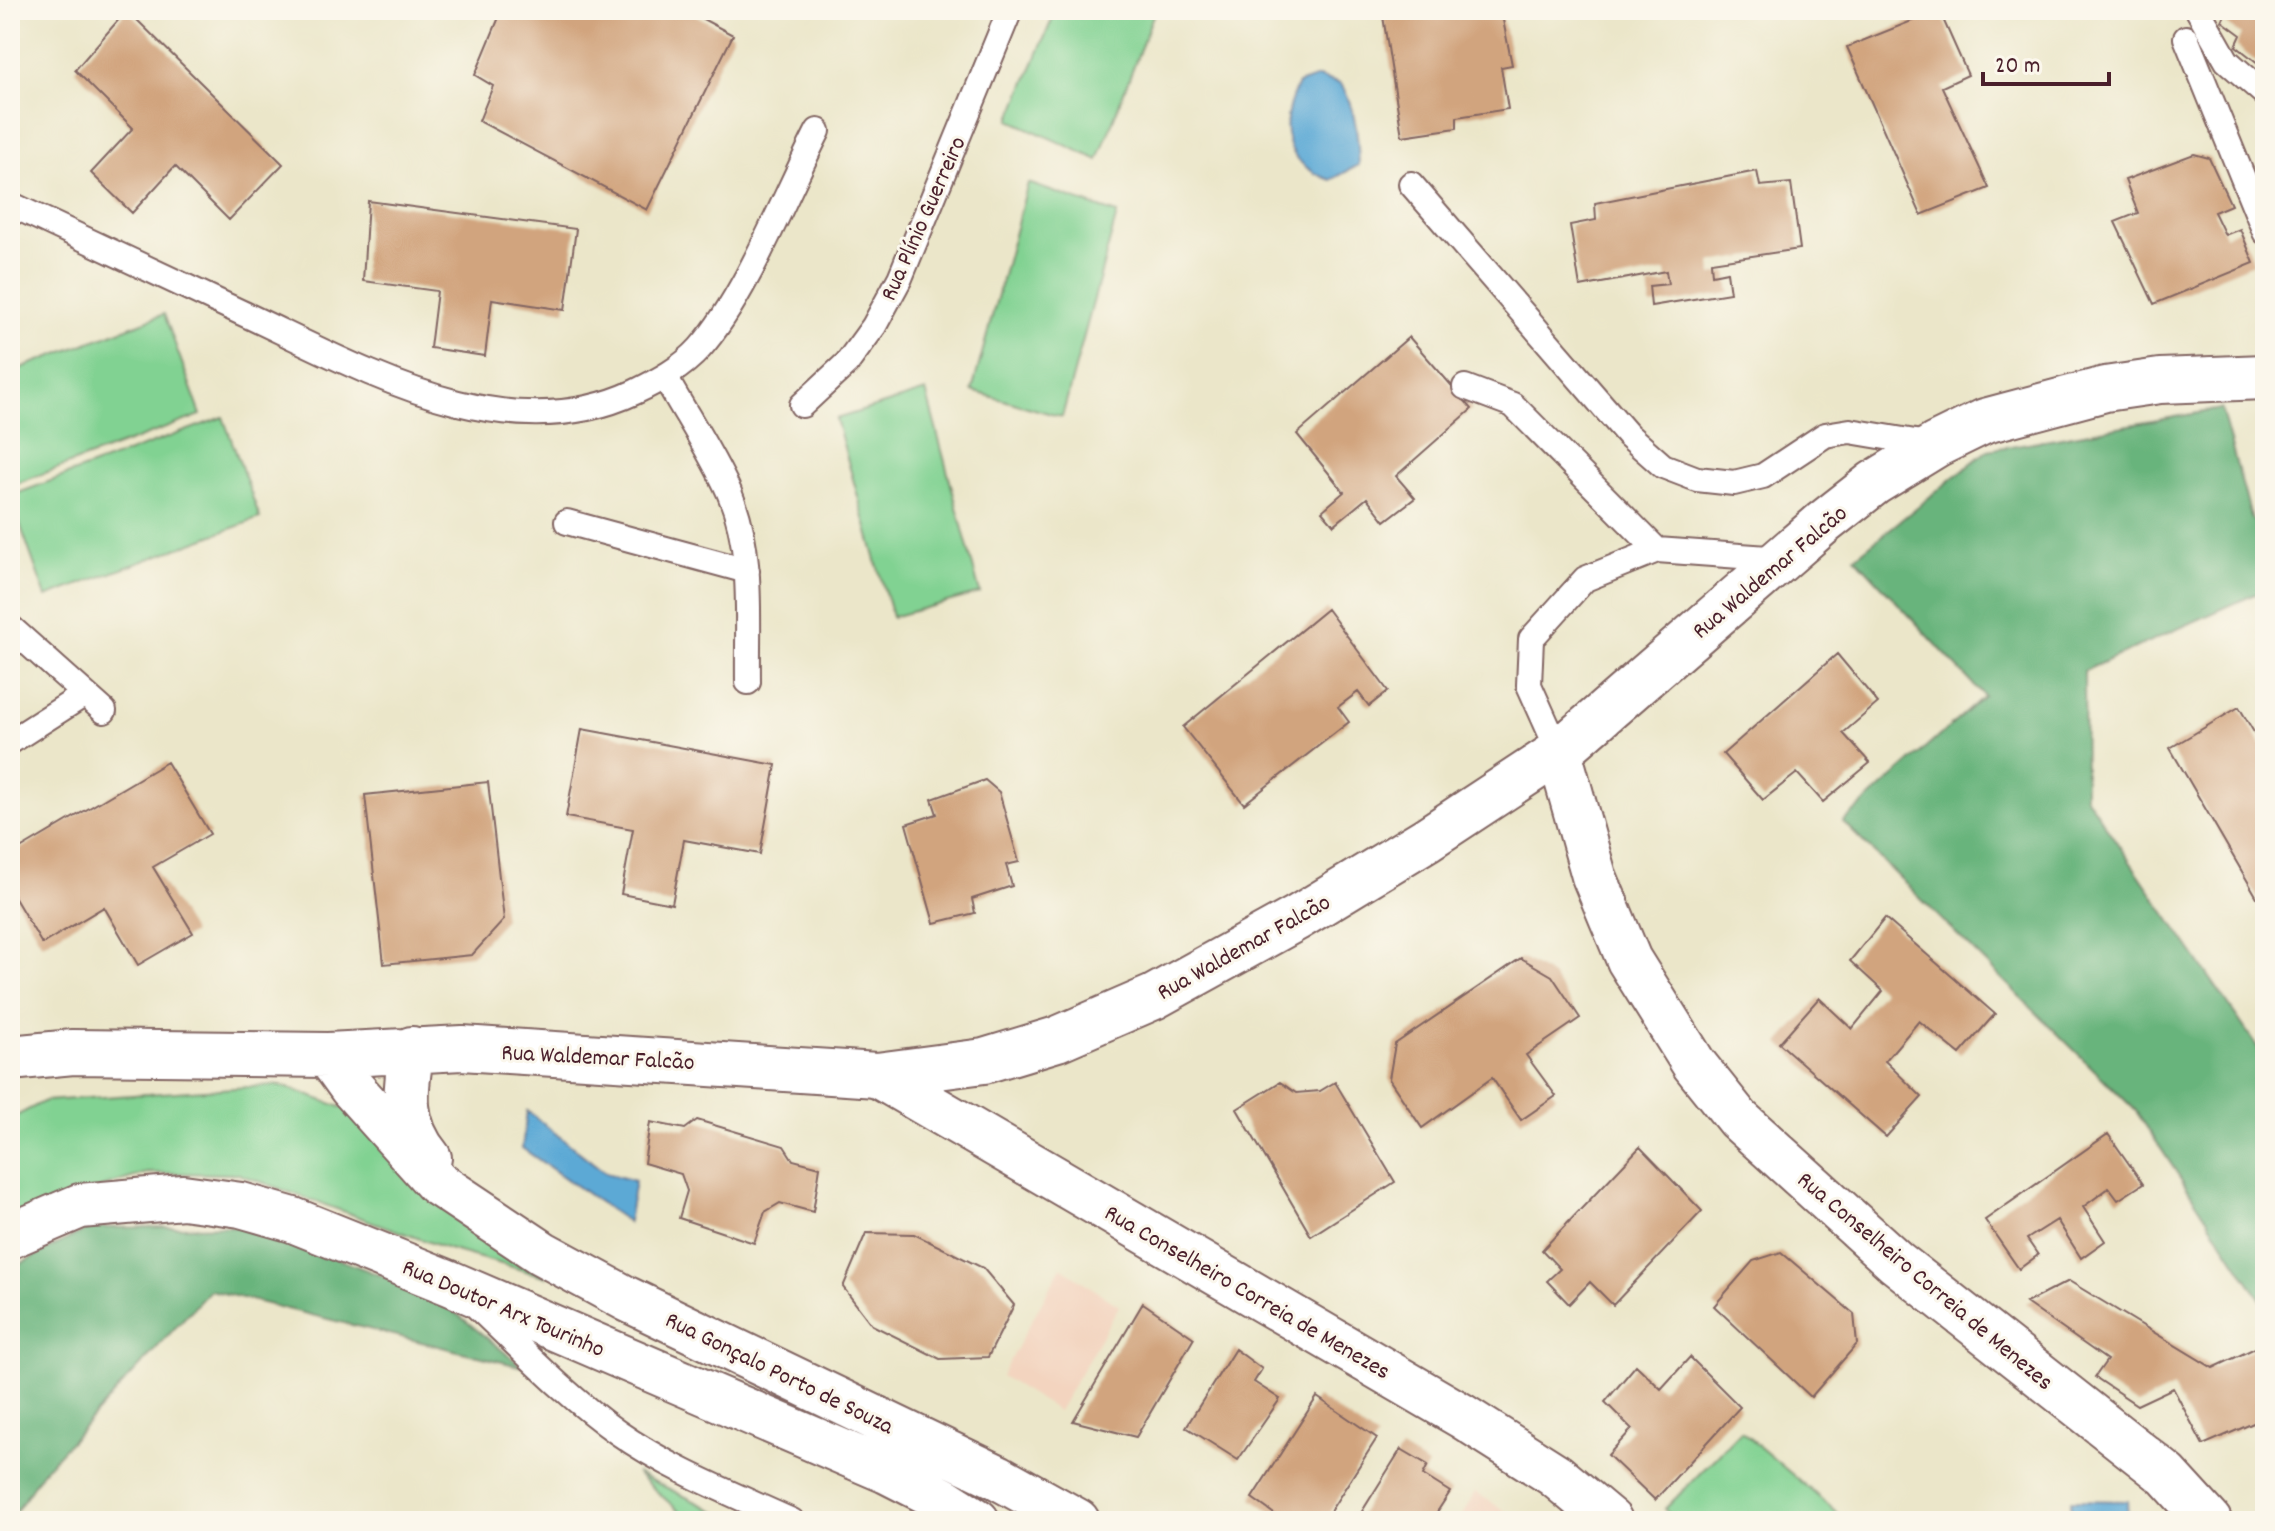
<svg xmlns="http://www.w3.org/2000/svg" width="2275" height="1531" font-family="Dekko,sans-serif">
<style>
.built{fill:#f3d4bf}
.green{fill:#81d292;stroke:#66785e;stroke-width:2}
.forest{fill:#68b47c;stroke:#596a54;stroke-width:2}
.water{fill:#5ca9d5;stroke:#536480;stroke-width:2}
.building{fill:#d1a47e}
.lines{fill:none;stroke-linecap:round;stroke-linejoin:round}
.service-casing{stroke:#826562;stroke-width:28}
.minor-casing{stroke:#826562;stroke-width:48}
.tertiary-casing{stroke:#826562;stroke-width:48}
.service{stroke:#fff;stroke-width:24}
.minor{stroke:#fff;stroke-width:44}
.tertiary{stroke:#fff;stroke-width:44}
.labels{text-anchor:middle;stroke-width:6;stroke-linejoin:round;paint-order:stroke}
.street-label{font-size:24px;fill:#4a1f2b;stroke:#fbf7ec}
</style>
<rect width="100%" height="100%" fill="#fbf7ec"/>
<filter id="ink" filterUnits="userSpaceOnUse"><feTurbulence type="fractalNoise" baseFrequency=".0125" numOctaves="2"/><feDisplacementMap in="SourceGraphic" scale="16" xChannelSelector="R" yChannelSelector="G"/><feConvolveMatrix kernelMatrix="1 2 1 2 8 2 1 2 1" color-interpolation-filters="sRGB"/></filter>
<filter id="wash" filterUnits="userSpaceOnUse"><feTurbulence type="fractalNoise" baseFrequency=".006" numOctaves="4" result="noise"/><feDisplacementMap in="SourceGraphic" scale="32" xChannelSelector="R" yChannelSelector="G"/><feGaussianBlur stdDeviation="1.8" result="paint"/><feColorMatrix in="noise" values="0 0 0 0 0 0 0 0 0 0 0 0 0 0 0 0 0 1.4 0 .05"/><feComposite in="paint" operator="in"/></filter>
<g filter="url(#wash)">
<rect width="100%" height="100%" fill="#ebe6c9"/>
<path class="built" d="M1061,1267l58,39 -61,105 -57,-35z
M1475,1492l46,29h-62z"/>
<path class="green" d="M1056,10h99l-57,150 -88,-40z
M1028,183l89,31 -55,203 -90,-26z
M164,314l37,101 -191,71v-114z
M926,391l54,202 -88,24 -56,-198z
M223,417l37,101 -214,79 -36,-101z
M279,1085l65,23 203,169 -99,-28 -209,-75 -92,-1 -137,43v-97l35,-18z
M1741,1431l106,90h-168l-14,-12z
M636,1473l100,48h-46z"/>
<path class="forest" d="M2221,409l31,111 13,5v68l-3,-2 -178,80 1,125 180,262v248l-129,-195 -293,-289 141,-126 -129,-139 133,-107z
M253,1226l183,71 87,70 -313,-77 -168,182 -32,49v-252l79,-41z"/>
<path class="water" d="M1318,77l23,7c15,25 17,53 18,81l-28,15c-48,-16 -54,-54 -33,-96z
M527,1111l79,62 29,8 -7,41 -106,-74z
M2071,1500l56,1 1,20h-57z"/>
<g id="blocks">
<path class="building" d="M127,10l156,154 -54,56 -54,-54 -43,47 -41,-40 42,-45 -58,-58z
M502,10h184l47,25 -86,175 -168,-89 14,-35 -18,-11z
M1382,10h119l11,55 -11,2 7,42 -51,8v11l-55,8z
M1939,10l29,65 -26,12 47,101 -68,27 -74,-168z
M2227,10h38l-2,57 -27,-21 5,-11 -19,-14z
M2194,154l15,4 22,47 -17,7 11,23 15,-6 14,34 -100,41 -39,-82 23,-9 -13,-33z
M1757,171l3,15 31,-3 9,66 -89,13 1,13 15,-3 3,21 -79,13 -2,-20 19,-2 -2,-13 -86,16 -10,-62 26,-5 -1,-17z
M368,201l208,28 -11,81 -73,-11 -7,57 -55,-8 7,-57 -74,-10z
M1409,337l63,72 -76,67 19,22 -30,23 -18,-23 -33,27 -12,-14 22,-19 -47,-58z
M1327,609l61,82 -19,15 -11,-14 -20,15 11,15 -105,82 -61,-77z
M1837,654l41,49 -35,30 27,30 -47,39 -26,-29 -34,27 -40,-46z
M2239,707l26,44v160l-95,-163z
M582,729l194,36 -16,89 -76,-14 -12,64 -51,-10 12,-65 -67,-12z
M167,762l43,72 -57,33 40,66 -55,32 -34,-58 -62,37 -32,-54v-35z
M985,780l14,12 20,70 -13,3 6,21 -40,13 3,14 -41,10 -28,-99 31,-10 -5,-15z
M488,782l16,138 -32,35 -88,9 -19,-169z
M1885,918l110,96 -35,40 -41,-33 -34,40 37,36 -36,40 -107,-94 40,-45 33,31 31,-38 -33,-30z
M1521,958l31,18 28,42 -54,37 30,41 -35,24 -29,-42 -70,50 -33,-49 6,-35z
M1280,1082l16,11 24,-2 15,-9 60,100 -84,54 -74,-127z
M697,1120l87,26 9,14 27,7 -7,45 -33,-9 -15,9 -11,31 -75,-25 8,-27 -6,-17 -37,-11 6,-41 35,7z
M2108,1134l35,50 -25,16 -9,-12 -26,19 22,34 -24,17 -24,-38 -30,19 11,16 -19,14 -34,-49z
M1640,1147l62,64 -89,94 -23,-23 -21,22 -22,-23 13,-12 -18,-19z
M866,1233l48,1 69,34 31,37 -26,52 -48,2 -68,-34 -29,-38z
M1781,1252l73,62 3,30 -46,53 -97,-91 39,-45z
M2069,1281l144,87 42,-20 10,18v52l-62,27 -30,-57 -36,17 -42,-28 12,-17 -81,-57z
M1143,1303l51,35 -58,99 -63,-16z
M1235,1349l27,20 -8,13 26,17 -42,61 -52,-33z
M1690,1357l50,50 -85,93 -47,-45 24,-26 -27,-27 31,-37 25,24z
M1317,1397l60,41 -53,83h-40l-32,-23z
M1401,1449l27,16 -5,10 27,17 -19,29h-75z"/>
</g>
</g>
<g filter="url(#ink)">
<use href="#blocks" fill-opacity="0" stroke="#826562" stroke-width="2"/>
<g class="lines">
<defs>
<path id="service" d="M2198,10l29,51 38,33
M2186,38l79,194
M1411,184l217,251 35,31 34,13 37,4 29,-7 62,-41 25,-4 83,14
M10,204c77,36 154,72 230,108 119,55 263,142 395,80 23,-11 47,-24 65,-44 46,-52 85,-153 118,-217
M665,377c21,38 46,75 64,115 25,58 18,128 19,190
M1465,387l48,18 144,145
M802,405l45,-42 27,-37 26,-48 110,-268
M567,522l180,49
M10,627l94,84
M10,742l75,-48
M1559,752l-30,-67 2,-46 54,-60 72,-29 125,9
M476,1306c46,43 90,90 141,126 54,38 116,62 175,89"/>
<path id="minor" d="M1559,752l35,124 35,84 65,104 44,55 158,143 271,213 42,46
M877,1075l585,341 93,59 55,46"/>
<path id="tertiary" d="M412,1049c-7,41 -12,75 17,109
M328,1055l23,32 86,96 105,70 85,46 371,178 79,44
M10,1058l63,-6 255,3 134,-7 415,27 107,-14 73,-22 97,-42 143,-79 130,-79 132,-87 264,-229 51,-40 62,-38 49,-24 120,-32 55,-8 105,-4
M10,1236l70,-30 103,-9 58,8 52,15 157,63 437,188 57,29 33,21"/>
</defs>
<use href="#service" class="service-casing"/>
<use href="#minor" class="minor-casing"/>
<use href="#tertiary" class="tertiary-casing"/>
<use href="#service" class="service"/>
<use href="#minor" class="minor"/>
<use href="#tertiary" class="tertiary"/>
</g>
</g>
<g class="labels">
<g class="street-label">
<text transform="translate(922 218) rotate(-66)" y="8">Rua Plínio Guerreiro</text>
<text transform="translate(1769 571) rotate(-40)" y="8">Rua Waldemar Falcão</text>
<text transform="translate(1243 946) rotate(-29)" y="8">Rua Waldemar Falcão</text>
<text transform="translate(598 1056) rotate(3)" y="8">Rua Waldemar Falcão</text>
<text transform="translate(1926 1280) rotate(40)" y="8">Rua Conselheiro Correia de Menezes</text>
<text transform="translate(1248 1291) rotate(30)" y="8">Rua Conselheiro Correia de Menezes</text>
<text transform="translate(504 1307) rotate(23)" y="8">Rua Doutor Arx Tourinho</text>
<text transform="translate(780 1372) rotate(26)" y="8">Rua Gonçalo Porto de Souza</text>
</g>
</g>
<rect width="2275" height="1531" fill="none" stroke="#fbf7ec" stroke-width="40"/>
<path d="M1983 72v12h126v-12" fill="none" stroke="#4a1f2b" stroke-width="4"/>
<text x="1995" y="72" font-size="24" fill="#4a1f2b" stroke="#fbf7ec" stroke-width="6" paint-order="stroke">20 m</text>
</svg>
